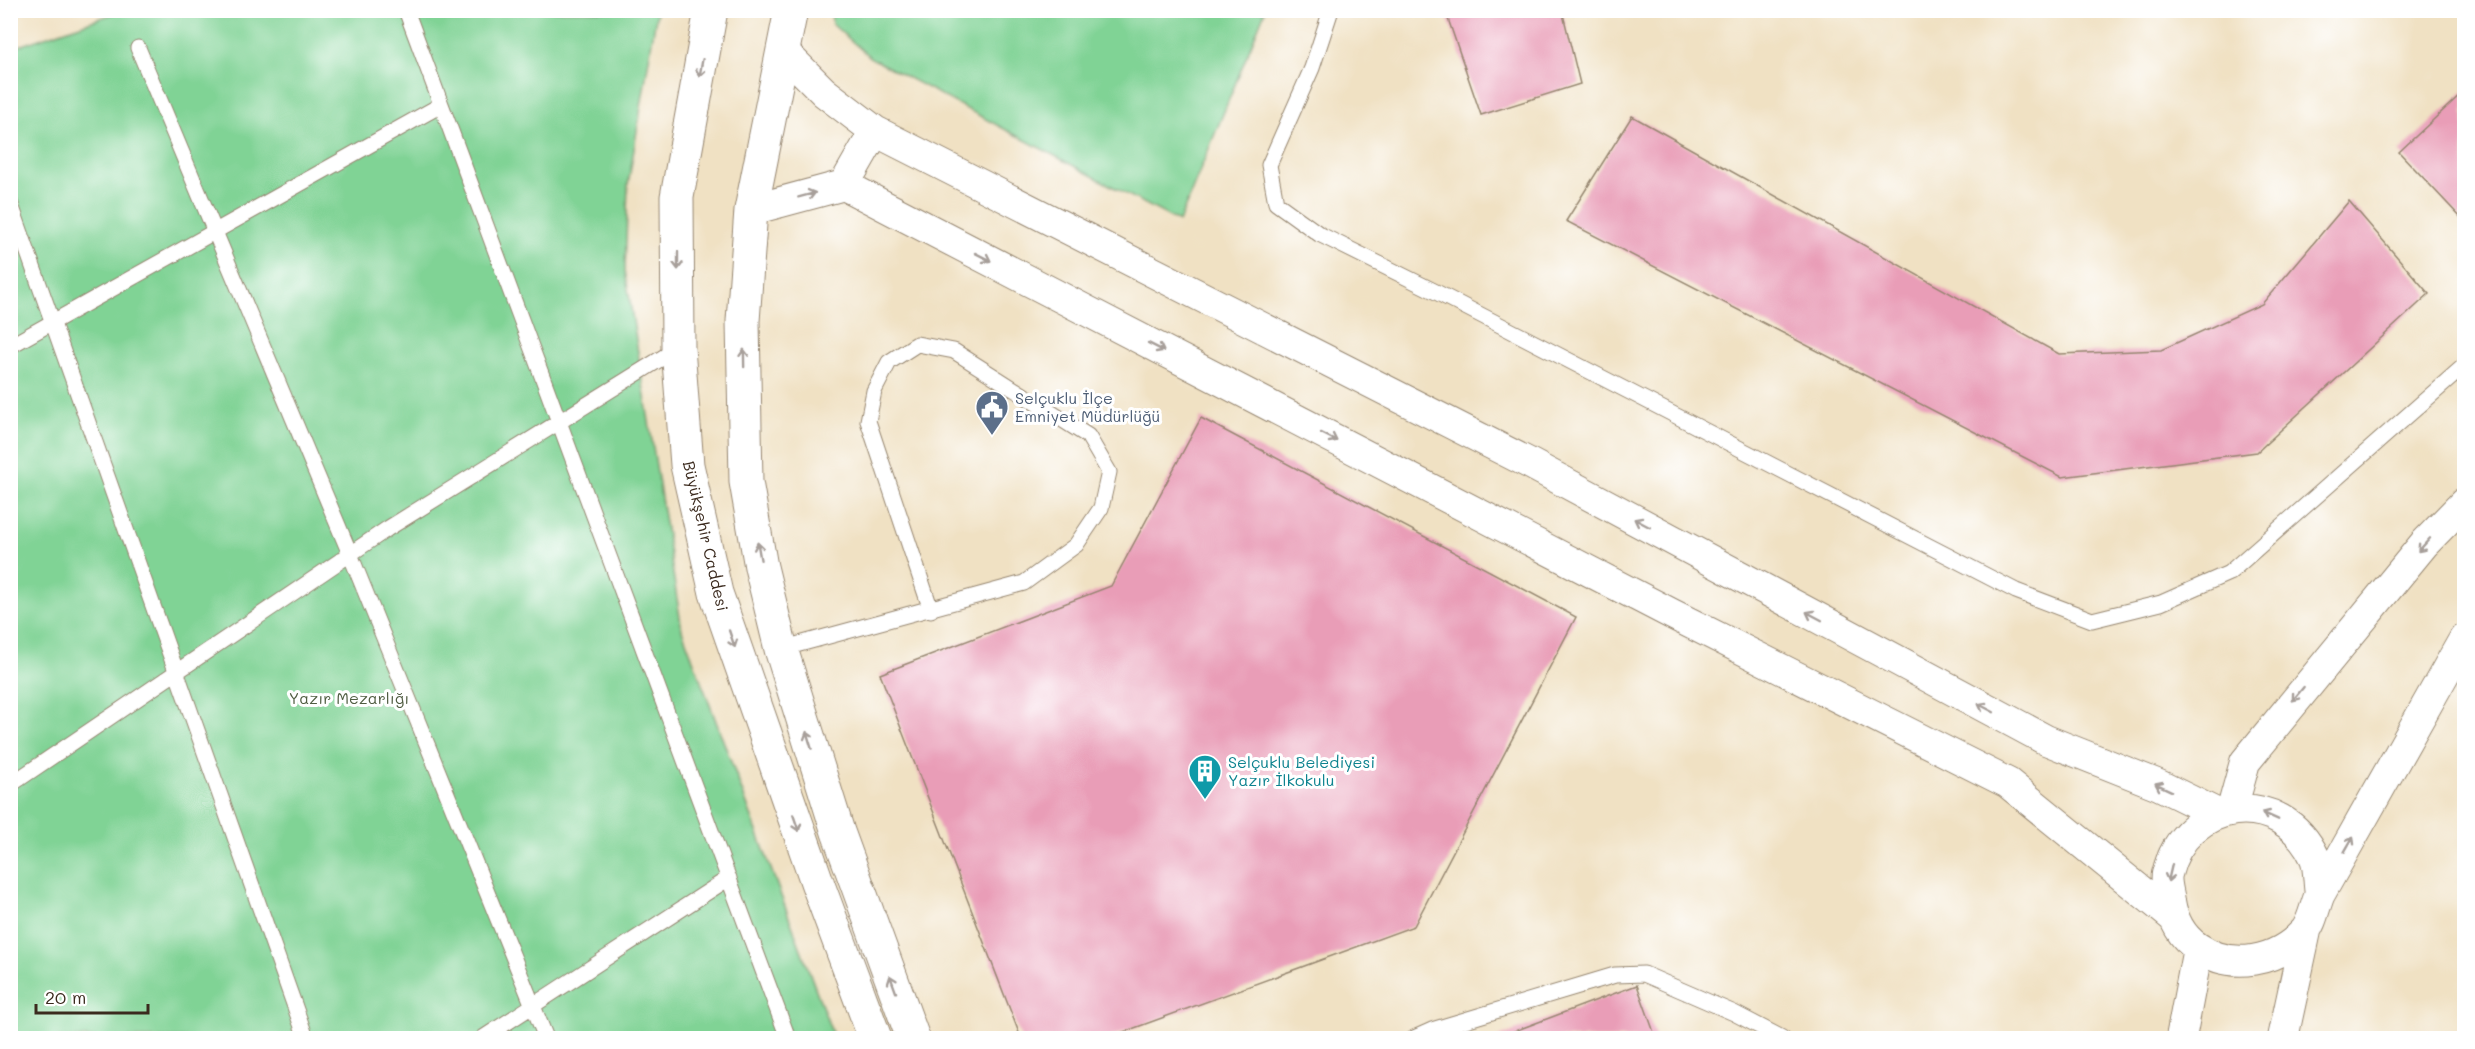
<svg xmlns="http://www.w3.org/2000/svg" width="2475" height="1049" font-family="Mali,sans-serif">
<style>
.green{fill:#80d395;stroke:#5e7e5a;stroke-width:1.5}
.building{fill:#e99db7}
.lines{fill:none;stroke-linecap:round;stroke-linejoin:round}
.service-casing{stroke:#968670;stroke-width:17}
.minor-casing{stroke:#968670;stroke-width:32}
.tertiary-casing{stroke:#968670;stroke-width:35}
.service{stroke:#fff;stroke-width:15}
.minor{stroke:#fff;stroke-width:30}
.tertiary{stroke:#fff;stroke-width:33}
.oneway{stroke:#a79f9a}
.labels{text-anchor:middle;stroke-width:6;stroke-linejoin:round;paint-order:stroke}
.service-label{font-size:16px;fill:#4e5e75;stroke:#fff;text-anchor:start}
.street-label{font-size:16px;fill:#3b2a1e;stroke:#fff}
.park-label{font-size:16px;fill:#505d42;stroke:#fff}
.culture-label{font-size:16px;fill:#0d838f;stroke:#fff;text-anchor:start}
</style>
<rect width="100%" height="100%" fill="#fff"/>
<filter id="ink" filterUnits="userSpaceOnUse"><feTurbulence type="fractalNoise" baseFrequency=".0167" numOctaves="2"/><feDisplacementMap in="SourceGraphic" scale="12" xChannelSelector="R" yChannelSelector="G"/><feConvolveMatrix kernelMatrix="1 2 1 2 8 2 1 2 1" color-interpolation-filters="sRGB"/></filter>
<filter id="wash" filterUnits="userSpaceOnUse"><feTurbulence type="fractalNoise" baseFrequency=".008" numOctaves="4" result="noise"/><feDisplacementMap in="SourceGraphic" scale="24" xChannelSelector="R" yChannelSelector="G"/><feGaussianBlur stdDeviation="1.35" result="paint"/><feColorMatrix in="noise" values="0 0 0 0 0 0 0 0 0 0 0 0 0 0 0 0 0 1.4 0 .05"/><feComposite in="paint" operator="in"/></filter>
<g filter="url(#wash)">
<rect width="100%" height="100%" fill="#f0e1c3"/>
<path class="green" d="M121,11h536l-29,174 -3,85 57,360 152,408h-823l-1,-989z
M831,11v-1l434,1 -86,211 -308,-164 -39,-34z"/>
<g id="blocks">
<path class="building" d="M1445,10h117l18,74 -99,31z
M2464,91v130l-65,-69z
M1632,116l427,238 102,-4 101,-46 87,-103 80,93 -172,158 -195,25 -496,-256z
M1201,418l375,199 -162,309 -307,112h-86l-141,-364 231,-88z
M1637,985l19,53h-160z"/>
</g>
</g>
<g filter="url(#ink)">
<use href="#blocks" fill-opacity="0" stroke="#968670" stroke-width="1.5"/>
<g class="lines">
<defs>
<path id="service" d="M406,10l382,1028
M1331,10l-19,58 -43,97 7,38 43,31 117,58 580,299 76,29 69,-17 68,-30 235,-207
M138,48l212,506 196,484
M10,202l296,836
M10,346l431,-241
M781,649l243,-66 52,-38 25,-37 8,-36 -21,-36 -134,-85 -37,-7 -28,18 -15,29 -6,30 63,189
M10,785l377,-256 291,-181
M10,1035l2,3
M483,1038l246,-160
M1414,1038l18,-8 183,-55 29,-1 90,39 48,25"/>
<path id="minor" d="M782,50l42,42 51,39 654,332 517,277 113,45 57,28
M844,185l31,-54
M751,210l93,-25 828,429 336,169 165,134
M2232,809l13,-47 179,-218 40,-41
M2320,894c-2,-11 -1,-26 -5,-36 -34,-73 -130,-60 -148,16 -2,8 2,19 3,27 3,19 11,35 27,46 35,24 80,15 107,-15 8,-8 11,-27 16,-38l144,-255
M2181,1038l17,-90
M2283,1038l23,-107"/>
<path id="tertiary" d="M711,10l-34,187 1,151 9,117 29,128 101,289 58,156
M791,10l-40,200 -8,111 3,161 15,85 20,82 57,183 75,206"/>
</defs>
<use href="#service" class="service-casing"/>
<use href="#minor" class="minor-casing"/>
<use href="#tertiary" class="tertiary-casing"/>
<use href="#service" class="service"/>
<use href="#minor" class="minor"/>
<use href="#tertiary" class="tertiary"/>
</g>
<defs><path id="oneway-shaft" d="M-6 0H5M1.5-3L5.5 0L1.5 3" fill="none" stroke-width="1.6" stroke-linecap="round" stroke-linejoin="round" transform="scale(1.5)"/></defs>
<g class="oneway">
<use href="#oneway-shaft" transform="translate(701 68) rotate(100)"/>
<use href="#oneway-shaft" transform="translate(807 195) rotate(-15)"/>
<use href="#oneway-shaft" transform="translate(983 257) rotate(27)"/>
<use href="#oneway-shaft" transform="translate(678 261) rotate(90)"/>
<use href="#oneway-shaft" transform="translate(1156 347) rotate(27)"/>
<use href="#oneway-shaft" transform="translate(744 358) rotate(-91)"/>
<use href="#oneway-shaft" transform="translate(1329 437) rotate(27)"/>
<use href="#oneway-shaft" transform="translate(1642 523) rotate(-152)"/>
<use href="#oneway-shaft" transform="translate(2424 545) rotate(132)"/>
<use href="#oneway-shaft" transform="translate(759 551) rotate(-100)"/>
<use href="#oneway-shaft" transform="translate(1814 616) rotate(-152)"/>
<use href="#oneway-shaft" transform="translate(732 639) rotate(71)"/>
<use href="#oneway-shaft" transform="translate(2298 694) rotate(129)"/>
<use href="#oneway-shaft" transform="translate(1986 708) rotate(-152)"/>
<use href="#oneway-shaft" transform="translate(809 740) rotate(-107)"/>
<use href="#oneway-shaft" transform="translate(2163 787) rotate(-155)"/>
<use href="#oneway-shaft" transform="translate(2270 816) rotate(-156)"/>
<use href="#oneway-shaft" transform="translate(796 823) rotate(71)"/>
<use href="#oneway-shaft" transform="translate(2349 844) rotate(-60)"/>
<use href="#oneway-shaft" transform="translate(2170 873) rotate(103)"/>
<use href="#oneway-shaft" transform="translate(893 984) rotate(-110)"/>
</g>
</g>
<defs>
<symbol id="civic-pin" viewBox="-11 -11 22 30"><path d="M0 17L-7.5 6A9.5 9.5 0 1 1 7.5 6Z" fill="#5c6f8a" stroke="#fff"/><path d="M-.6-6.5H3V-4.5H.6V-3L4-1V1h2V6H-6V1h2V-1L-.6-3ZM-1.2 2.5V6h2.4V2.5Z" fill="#fff"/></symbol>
<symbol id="building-pin" viewBox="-11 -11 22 30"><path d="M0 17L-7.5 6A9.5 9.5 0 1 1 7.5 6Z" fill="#0f9aa8" stroke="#fff"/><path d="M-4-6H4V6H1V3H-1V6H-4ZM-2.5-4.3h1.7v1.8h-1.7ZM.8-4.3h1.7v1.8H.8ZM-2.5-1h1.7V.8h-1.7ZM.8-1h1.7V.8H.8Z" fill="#fff"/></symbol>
</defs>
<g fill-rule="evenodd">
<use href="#civic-pin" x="973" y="388" width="38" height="52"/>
<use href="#building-pin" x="1186" y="752" width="38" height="52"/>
</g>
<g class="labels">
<g class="service-label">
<text x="1015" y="404">Selçuklu İlçe<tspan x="1015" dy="18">Emniyet Müdürlüğü</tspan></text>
</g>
<g class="street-label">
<text transform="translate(706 536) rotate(77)" y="6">Büyükşehir Caddesi</text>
</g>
<g class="park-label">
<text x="349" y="704">Yazır Mezarlığı</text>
</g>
<g class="culture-label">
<text x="1228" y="768">Selçuklu Belediyesi<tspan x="1228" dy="18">Yazır İlkokulu</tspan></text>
</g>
</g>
<rect width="2475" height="1049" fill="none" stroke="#fff" stroke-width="36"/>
<path d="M36 1004v9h112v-9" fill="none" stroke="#3b2a1e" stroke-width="3"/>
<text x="45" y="1004" font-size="18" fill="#3b2a1e" stroke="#ffffff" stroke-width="4.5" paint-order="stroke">20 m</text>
</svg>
